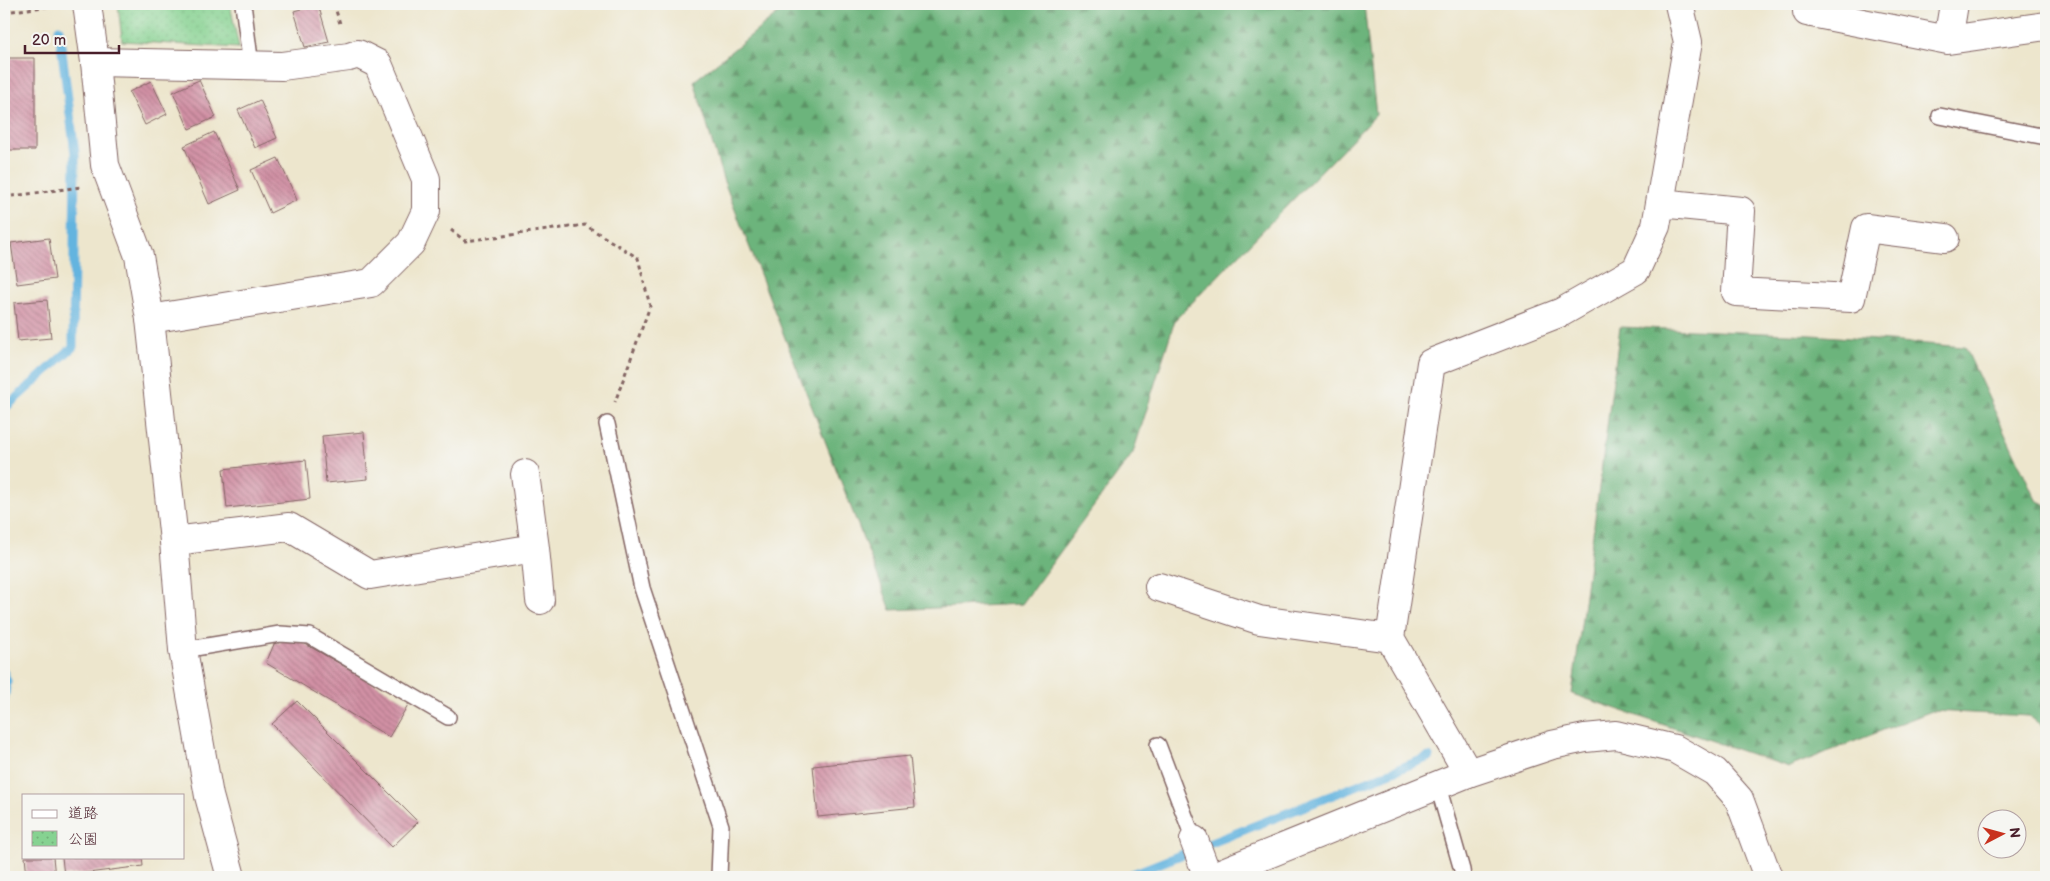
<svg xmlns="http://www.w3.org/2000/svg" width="2050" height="881" font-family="'Balsamiq Sans','Klee One',sans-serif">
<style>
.forest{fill:url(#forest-firs);stroke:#5b6a53}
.park{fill:url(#park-dots);stroke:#68785e}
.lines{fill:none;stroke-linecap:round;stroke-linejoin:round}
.stream{stroke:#64b4df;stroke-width:9}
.building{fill:url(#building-back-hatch)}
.service-casing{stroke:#836564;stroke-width:18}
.minor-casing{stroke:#836564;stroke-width:30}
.tertiary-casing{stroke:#836564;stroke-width:30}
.path{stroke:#836564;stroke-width:3;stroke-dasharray:4 4;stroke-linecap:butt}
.service{stroke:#fff;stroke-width:15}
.minor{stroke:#fff;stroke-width:28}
.tertiary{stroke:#fff;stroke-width:28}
</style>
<defs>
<pattern id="forest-firs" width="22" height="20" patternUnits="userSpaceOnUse" patternTransform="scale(1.25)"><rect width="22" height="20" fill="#6cb47b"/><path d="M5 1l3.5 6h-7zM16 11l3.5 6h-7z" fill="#5b9265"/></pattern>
<pattern id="park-dots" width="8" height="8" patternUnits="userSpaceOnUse" patternTransform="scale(1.25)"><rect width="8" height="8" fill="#86d291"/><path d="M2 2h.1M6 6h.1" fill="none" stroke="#75b47d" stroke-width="1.8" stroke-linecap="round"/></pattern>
<pattern id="building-back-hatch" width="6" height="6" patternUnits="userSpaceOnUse" patternTransform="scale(1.25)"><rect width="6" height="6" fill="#d291a5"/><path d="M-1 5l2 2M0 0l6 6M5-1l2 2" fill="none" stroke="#ac7687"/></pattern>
</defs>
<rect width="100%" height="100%" fill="#f6f6f2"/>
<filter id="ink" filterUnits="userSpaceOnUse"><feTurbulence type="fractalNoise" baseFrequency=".02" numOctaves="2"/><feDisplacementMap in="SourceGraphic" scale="10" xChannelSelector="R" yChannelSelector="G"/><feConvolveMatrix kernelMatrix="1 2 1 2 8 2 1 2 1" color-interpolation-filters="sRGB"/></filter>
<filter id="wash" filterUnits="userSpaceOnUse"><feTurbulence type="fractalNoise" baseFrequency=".0096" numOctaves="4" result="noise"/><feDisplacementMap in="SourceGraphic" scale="20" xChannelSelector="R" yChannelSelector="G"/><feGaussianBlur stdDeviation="1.12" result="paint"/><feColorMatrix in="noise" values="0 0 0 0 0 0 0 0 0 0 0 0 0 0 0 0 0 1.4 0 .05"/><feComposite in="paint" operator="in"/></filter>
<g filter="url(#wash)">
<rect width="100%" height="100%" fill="#ede6cd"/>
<path class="forest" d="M790,4h574l12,111 -201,205 -42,133 -111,151 -131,6 -168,-431 -29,-98z
M1620,327l192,8 153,12 71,153 10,5v224l-17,-13 -97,-5 -143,56 -217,-73z"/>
<path class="park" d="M118,4h112l9,44 -117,-7z"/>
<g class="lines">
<path class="stream" d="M4,409l69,-62 2,-194 -16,-124
M4,673l3,8 -3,19
M1125,877l304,-120"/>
</g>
<g id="blocks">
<path class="building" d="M318,4l11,38 -24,5 -11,-36z
M4,58h31v92h-31z
M199,80l17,37 -27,12 -16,-37z
M151,81l16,33 -22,11 -16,-33z
M260,100l17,38 -22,10 -17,-38z
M214,132l26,58 -31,14 -25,-58z
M278,158l19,42 -27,13 -19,-43z
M49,238l6,41 -38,5 -6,-41z
M47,300l4,38 -33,3 -4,-38z
M364,432l4,47 -42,4 -4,-47z
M306,460l4,39 -83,9 -4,-39z
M286,633l123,70 -20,34 -123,-74 9,-21 5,1z
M297,701l121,121 -26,25 -120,-123z
M910,756l5,51 -97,10 -5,-51z
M25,857h28l2,20h-28z
M62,857h80l1,9 -79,10z"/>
</g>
</g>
<g filter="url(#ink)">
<use href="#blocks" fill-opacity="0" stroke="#836564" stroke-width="1"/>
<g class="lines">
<defs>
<path id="service" d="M243,4l8,62
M1940,116l106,21
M607,424l35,164 79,238 -2,51
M183,650l97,-16 30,2 138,81
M1158,745l36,95
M1438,786l24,84 1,7"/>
<path id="minor" d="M1808,4l-1,8 141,28 98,-14
M1948,40l6,-36
M95,62l187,4 67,-9 9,-3 20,10 48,115v32l-15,32 -40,40 -221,36
M1660,203l81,8 -5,81 115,6 15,-70 79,10
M525,474l10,74 5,52
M174,541l115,-14 81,48 165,-27
M1159,587l100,33 131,18 41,-275 131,-51 74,-42 20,-44 32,-184 -9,-38
M1390,638l78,135
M1194,840l14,37"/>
<path id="tertiary" d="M87,4l8,58 10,103 34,91 11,63 24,222 9,109 26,146 22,81
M1211,877l257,-104 84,-28 33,-7 31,-3 59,14 40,23 24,27 29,78"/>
</defs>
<use href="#service" class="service-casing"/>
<use href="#minor" class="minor-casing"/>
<use href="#tertiary" class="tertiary-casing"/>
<path class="path" d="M334,4l7,23
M4,12l55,-7
M4,197l77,-10
M451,230l14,11 120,-16 53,33 12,48 -35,96"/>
<use href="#service" class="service"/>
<use href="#minor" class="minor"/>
<use href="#tertiary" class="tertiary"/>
</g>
</g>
<rect width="2050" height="881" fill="none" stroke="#f6f6f2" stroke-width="20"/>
<rect x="22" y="794" width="162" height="65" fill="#f6f6f2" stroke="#b1a0a2"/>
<rect x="32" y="810" width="25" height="8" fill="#ffffff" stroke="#b1a0a2"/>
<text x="68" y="818" font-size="15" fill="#4a1f2b">道路</text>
<rect x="32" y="831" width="25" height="15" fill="url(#park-dots)" stroke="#b1a0a2"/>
<text x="68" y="844" font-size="15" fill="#4a1f2b">公園</text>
<g transform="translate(2002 834) rotate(84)"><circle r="24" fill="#f6f6f2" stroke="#b1a0a2"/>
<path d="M0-4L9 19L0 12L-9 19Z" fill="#c8321e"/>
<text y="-8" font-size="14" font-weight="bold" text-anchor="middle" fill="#4a1f2b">N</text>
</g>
<path d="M25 45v8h94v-8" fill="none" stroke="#4a1f2b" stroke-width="2.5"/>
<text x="32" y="45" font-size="15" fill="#4a1f2b" stroke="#f6f6f2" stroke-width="4" paint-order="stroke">20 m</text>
</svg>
